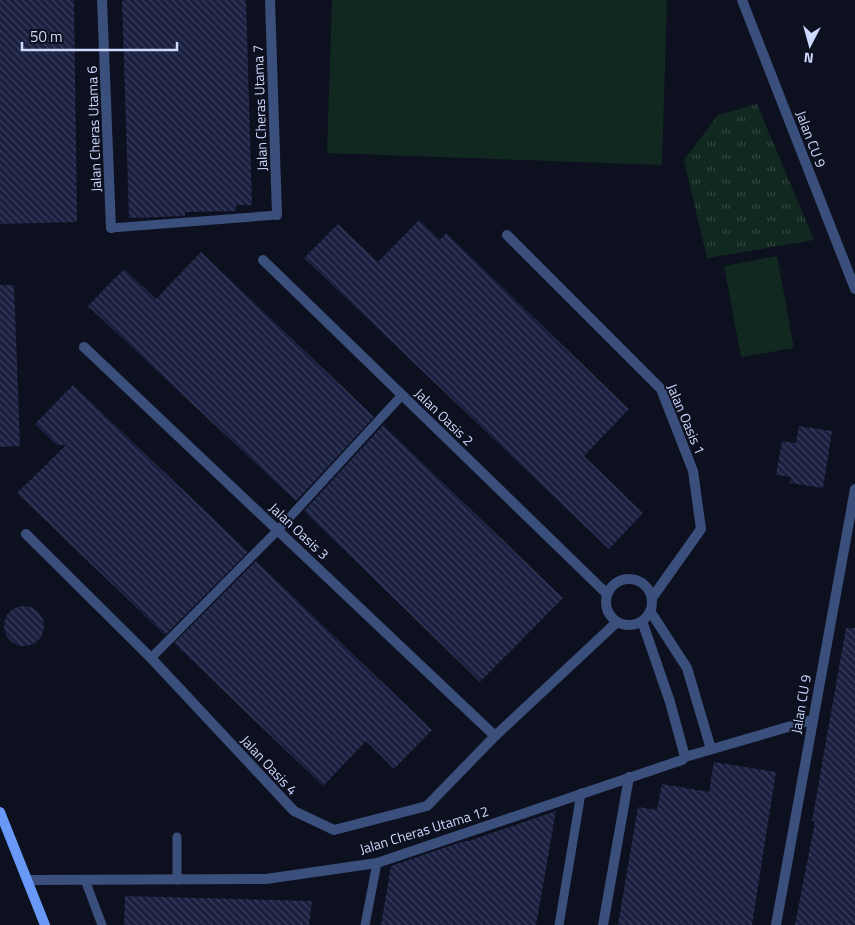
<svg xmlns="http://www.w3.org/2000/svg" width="855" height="925" font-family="'Titillium Web',sans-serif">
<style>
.park{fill:url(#park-tufts)}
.garden{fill:#10281f}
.building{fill:url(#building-back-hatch)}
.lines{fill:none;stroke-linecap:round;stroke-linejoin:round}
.lane{stroke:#3a4f7c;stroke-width:9}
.street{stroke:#3a4f7c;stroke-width:10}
.secondary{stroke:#6899f9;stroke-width:10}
.labels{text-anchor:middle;stroke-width:4;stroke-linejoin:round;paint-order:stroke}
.street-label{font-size:14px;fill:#cdd9fd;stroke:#0d101f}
</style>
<defs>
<pattern id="park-tufts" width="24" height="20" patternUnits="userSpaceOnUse" patternTransform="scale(1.25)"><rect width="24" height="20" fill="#10281f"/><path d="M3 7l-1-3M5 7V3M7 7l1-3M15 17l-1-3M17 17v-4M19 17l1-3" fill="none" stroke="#324740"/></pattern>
<pattern id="building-back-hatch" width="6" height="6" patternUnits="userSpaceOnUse" patternTransform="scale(1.25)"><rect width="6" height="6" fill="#1a203f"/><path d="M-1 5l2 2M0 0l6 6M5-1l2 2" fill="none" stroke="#3a405c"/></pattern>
</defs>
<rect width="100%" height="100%" fill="#0d101f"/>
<path class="park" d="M757,104l57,136 -107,18 -23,-98 34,-45z"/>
<path class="garden" d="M332,0h335l-5,165 -335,-12z
M777,256l17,92 -53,9 -17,-91z"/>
<path class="building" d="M0,0h74l3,222 -77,2z
M122,0h124l6,205h-16v6l-51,1v4l-56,2z
M419,220l21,20 6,-7 183,176 -45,47 59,57 -34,36 -305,-291 34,-34 40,38z
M201,252l173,165 -78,84 -208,-195 36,-37 32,30z
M0,285h14l6,161 -20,1z
M73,385l175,167 -83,83 -148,-142 49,-48h-9l-22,-21z
M383,425l180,173 -83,84 -176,-171z
M799,426l33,5 -9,57 -33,-5 1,-6 -15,-2 6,-34 14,2z
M256,561l176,169 -38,39 -28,-28 -43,45 -149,-143z
M4 626a20 20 0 1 1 40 0a20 20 0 1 1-40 0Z
M846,628h9v297h-60l20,-104h-3z
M714,762l62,10 -24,153h-134l20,-118 19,3 5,-26 47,8z
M556,811l-20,114h-155l10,-59 73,-25h5z
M125,896l187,5 -3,24h-185z"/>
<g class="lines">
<path class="lane" d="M111,228l166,-13
M151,658l127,-128 124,-135
M177,837v43
M85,880l17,45
M365,925l12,-62
M559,925l22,-132"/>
<path class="street" d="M102,0l9,228
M270,0l7,215
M742,0l113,289
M507,235l154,154 32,82 8,58 -49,69
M263,260l344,334
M84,347l411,389
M26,534l125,124 143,153 40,19 93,-24 68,-70 122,-114
M606 602a23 23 0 1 1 46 0a23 23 0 1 1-46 0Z
M650,611l37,57 24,81
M642,621l28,81 15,55
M28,880l238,-1 111,-16 305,-103 3,-3 127,-37
M603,925l26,-148
M776,925l79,-436"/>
<path class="secondary" d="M0,812l45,113"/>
</g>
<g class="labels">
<g class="street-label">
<text transform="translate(260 108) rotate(-92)" y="5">Jalan Cheras Utama 7</text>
<text transform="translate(94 129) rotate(-92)" y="5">Jalan Cheras Utama 6</text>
<text transform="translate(811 139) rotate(69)" y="5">Jalan CU 9</text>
<text transform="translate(444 417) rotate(44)" y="5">Jalan Oasis 2</text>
<text transform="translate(686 419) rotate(67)" y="5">Jalan Oasis 1</text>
<text transform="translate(299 531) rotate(43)" y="5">Jalan Oasis 3</text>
<text transform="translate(801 704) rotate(-80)" y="5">Jalan CU 9</text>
<text transform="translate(269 765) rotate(47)" y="5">Jalan Oasis 4</text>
<text transform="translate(424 830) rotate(-17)" y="5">Jalan Cheras Utama 12</text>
</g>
</g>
<g transform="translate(810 45) rotate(186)" stroke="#0d101f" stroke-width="4" paint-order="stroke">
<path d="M0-4L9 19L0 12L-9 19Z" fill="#cdd9fd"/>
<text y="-8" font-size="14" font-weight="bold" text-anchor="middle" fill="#cdd9fd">N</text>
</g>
<path d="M22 42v8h155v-8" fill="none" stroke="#cdd9fd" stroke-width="2.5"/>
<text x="30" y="42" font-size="15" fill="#cdd9fd" stroke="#0d101f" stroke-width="4" paint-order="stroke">50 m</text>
</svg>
